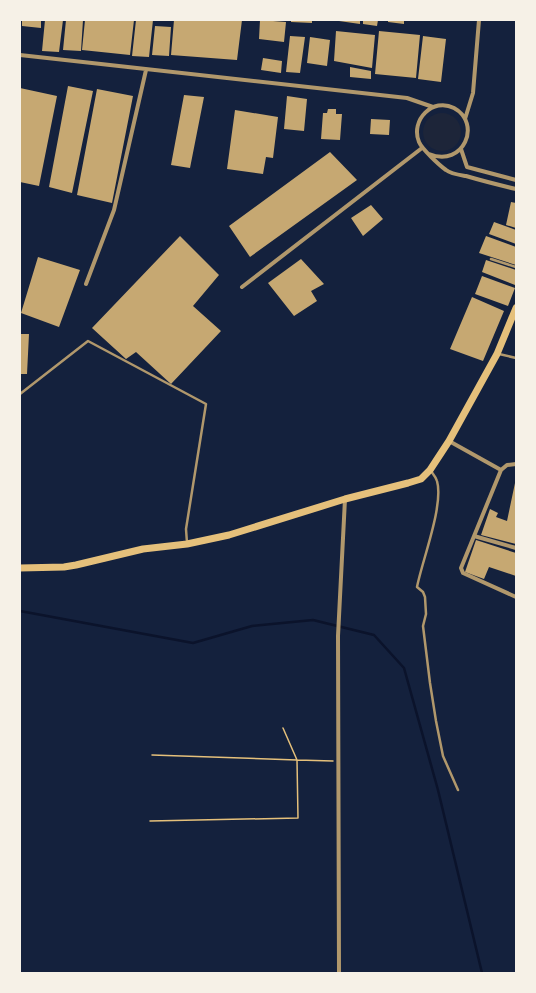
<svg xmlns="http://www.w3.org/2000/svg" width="536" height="993" font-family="'Alegreya Sans',sans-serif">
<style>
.green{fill:#1d2539}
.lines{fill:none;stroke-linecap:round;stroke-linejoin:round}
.stream{stroke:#0b132b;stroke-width:2.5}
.building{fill:#c6a872}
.path{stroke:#e5c07b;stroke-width:1.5}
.service{stroke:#b1986c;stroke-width:2.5}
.minor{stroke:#b1986c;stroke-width:4}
.secondary{stroke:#e5c07b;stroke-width:7}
</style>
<rect width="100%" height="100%" fill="#14213d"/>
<path class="green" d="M423 132a19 19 0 1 1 38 0a19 19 0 1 1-38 0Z"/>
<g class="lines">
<path class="stream" d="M20,611l173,32 59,-17 61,-6 61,15 30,33 34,122 44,183"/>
</g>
<path class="building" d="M22,20h19v8l-19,-2z
M45,20h18l-4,32 -17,-1z
M66,20h17l-2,31 -18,-1z
M85,20h49l-4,35 -48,-5z
M136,20h17l-4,37 -17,-1z
M174,20h68l-5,40 -66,-5z
M260,20l26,2 -2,20 -25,-3z
M291,20h21v3l-21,-1z
M340,20h20v4l-21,-3z
M363,20h15l-1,6 -14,-2z
M388,20h16v4l-16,-2z
M155,26l16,1 -2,29 -17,-1z
M336,31l39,4 -3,33 -38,-7z
M379,31l41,4 -4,43 -41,-4z
M290,36l15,1 -5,36 -14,-1z
M423,36l23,3 -5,43 -23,-3z
M310,37l20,3 -3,26 -20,-3z
M263,58l19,3 -1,12 -20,-3z
M350,67l21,4v8l-21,-2z
M68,86l25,5 -21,102 -23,-6z
M20,88l37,8 -18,90 -19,-4z
M97,89l36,7 -21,107 -35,-8z
M184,95l20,2 -14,71 -19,-3z
M287,96l20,3 -3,32 -20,-2z
M328,109h8v5h6l-2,26 -19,-1 2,-26h4z
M235,110l43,7 -5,41 -7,-1 -3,17 -36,-5z
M371,119l19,1 -1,15 -19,-1z
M330,152l27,28 -107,77 -21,-31z
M511,202l5,1v25l-10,-3z
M371,205l12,14 -20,17 -12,-18z
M494,222l22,8v14l-27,-10z
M180,236l39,39 -26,31 28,25 -50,53 -35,-32 -10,7 -34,-31z
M486,236l30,11v18l-37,-12z
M38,257l42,13 -21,57 -38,-14z
M301,259l23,25 -13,7 6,10 -23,15 -26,-33z
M486,260l30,10 -1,15 -33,-13z
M482,276l33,12 -7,18 -33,-12z
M472,297l32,14 -21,50 -33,-12z
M20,334h9l-2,40h-7z
M515,483l1,61 -35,-9 9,-26 8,4 -2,4 11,4z
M476,540l40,13v23l-27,-9 -5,12 -19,-7z"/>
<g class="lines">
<path class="path" d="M152,755l145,5 -14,-32
M150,821l148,-3 -1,-58 36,1"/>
<path class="service" d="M491,259l25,8
M499,354l17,4
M20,394l68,-53 118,63 -20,125 1,14
M431,471c2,3 5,6 6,10 7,24 -15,80 -20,106l6,5 2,5 1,17 -3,12 7,57 6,38 7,35 15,34"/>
<path class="minor" d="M20,55l387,43 26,9
M465,119l8,-26 6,-73
M461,149l6,18 49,13
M429,154c35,14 53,-31 25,-46 -21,-11 -44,12 -35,34 3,7 20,23 27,28 5,4 14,5 20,6 17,5 33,9 50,13
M86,284l28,-74 32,-140
M242,287l180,-139
M449,441l52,29
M516,464l-9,1 -6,5 -40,98 2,5 53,24
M474,536l42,12
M339,973l-1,-337 7,-137"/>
<path class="secondary" d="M20,568l44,-1 12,-2 67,-16 44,-5 42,-9 116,-36 63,-16 13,-4 9,-9 19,-29 48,-87 19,-46"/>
</g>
<rect width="536" height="993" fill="none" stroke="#f6f1e7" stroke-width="42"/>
</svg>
